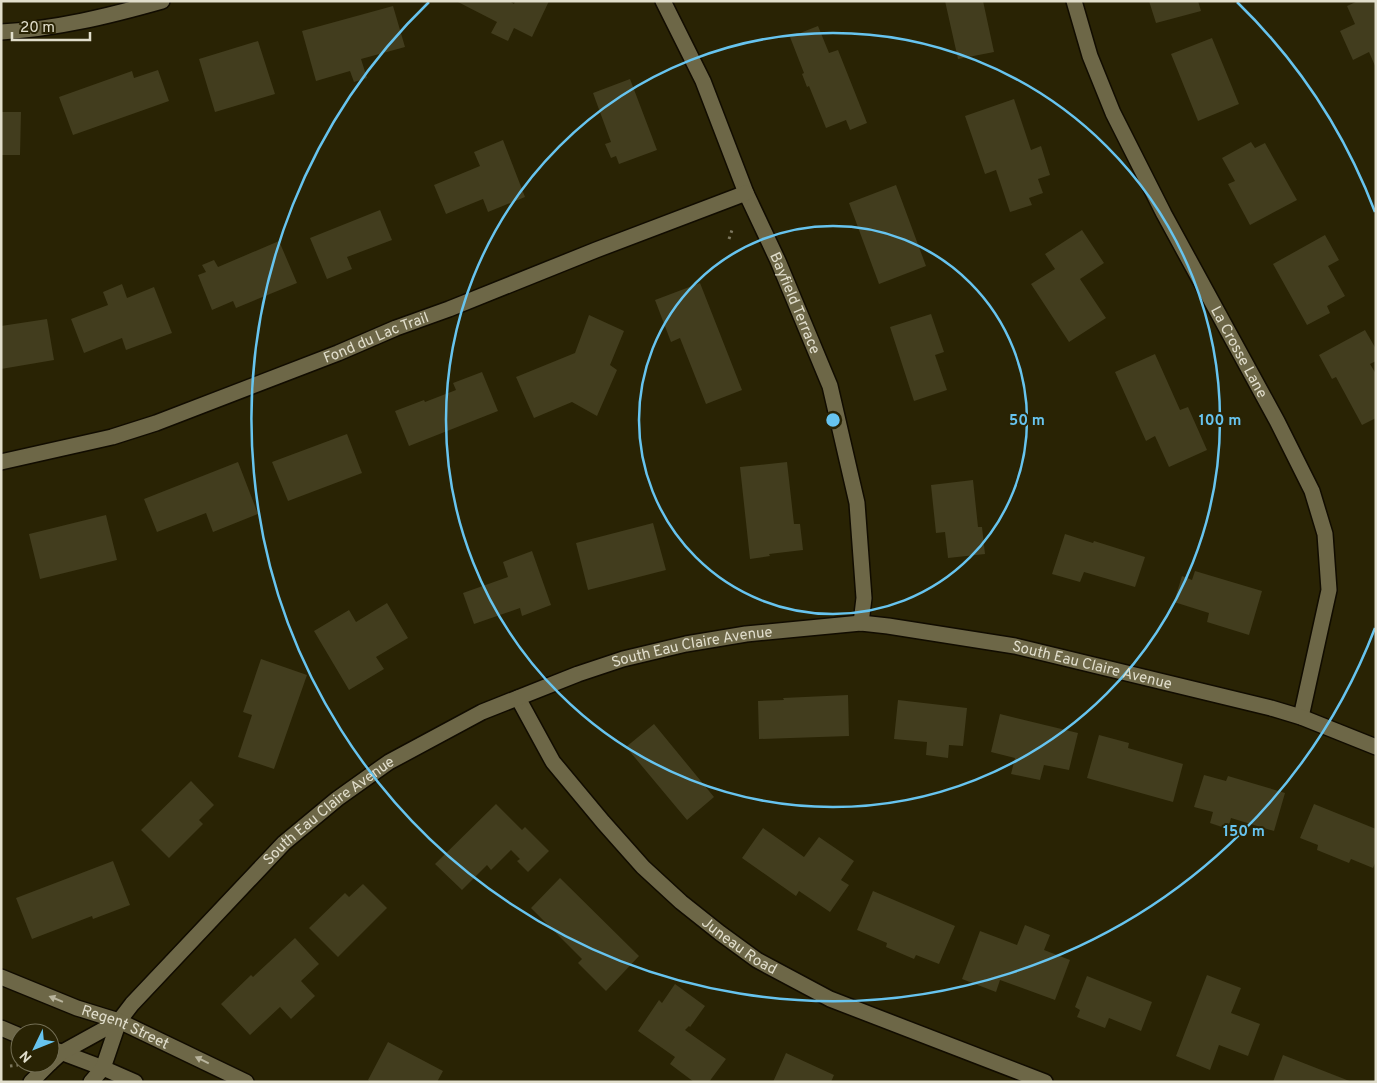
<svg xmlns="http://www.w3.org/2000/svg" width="1377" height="1083" font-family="Overpass,sans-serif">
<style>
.building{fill:#423d1e}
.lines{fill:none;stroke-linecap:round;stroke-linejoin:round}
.street-casing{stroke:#110c00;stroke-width:18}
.secondary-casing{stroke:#110c00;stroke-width:18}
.path{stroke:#7c775e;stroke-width:3;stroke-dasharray:2.5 4;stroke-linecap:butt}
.street{stroke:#6d6747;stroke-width:15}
.secondary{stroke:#6d6747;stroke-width:15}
.oneway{fill:#b8b49d}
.ring{fill:none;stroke:#67c4ef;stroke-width:2.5}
.labels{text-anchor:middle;stroke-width:4;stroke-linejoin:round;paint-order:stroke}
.street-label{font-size:15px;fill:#e1decc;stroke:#292304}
.centre{fill:#67c4ef;stroke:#292304;stroke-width:2.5}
.ring-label{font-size:15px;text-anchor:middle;font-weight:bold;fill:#67c4ef;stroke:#292304;stroke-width:4;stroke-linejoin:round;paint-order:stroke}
</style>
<rect width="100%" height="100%" fill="#292304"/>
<path class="building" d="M456,1h53l5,3 1,-3h34l-17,36 -18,-9 -6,13 -17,-8 6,-11z
M945,1h38l11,51 -36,7z
M1149,1h49l3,10 -45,12z
M1358,1h18v67l-7,-16 -16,8 -13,-29 15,-7 -8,-18z
M393,6l12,41 -44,12 6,19 -13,4 -4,-11 -34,10 -14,-50z
M818,26l11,27 9,-3 29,73 -17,7 -4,-10 -20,8 -17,-42 -2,1 -5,-13 2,-1 -14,-36z
M1212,38l27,66 -41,17 -27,-67z
M258,41l17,53 -60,18 -16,-53z
M158,70l11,31 -96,34 -14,-38 73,-26 2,7z
M630,79l27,71 -38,14 -3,-8 -5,2 -6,-14 6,-2 -18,-49z
M1014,99l17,51 10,-4 9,29 -12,4 5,14 -14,5 3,7 -22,7 -14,-42 -11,4 -20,-58z
M1,112h20l-1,43h-19z
M503,140l22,57 -37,15 -5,-13 -37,15 -12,-29 46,-19 -6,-14z
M1251,142l4,6 10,-5 32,57 -47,25 -22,-41 7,-3 -13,-23z
M896,185l30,81 -47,18 -30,-81z
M380,210l12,30 -45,17 5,12 -25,10 -17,-41z
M1082,230l22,33 -24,16 26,39 -37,24 -38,-58 24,-15 -10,-15z
M1325,235l14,25 -11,6 17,30 -18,10 3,7 -23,12 -34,-61z
M279,241l18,42 -61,25 -3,-7 -21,9 -14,-35 8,-3 -4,-7 12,-5 4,7z
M700,283l42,107 -36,14 -26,-66 -9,4 -16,-42z
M122,284l5,14 27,-11 18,46 -46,17 -4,-12 -38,15 -13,-34 37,-14 -5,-13z
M931,314l13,38 -9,3 12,35 -33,11 -24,-74z
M589,315l35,16 -14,34 7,5 -20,46 -25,-14 -38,16 -18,-41 59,-24z
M47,319l7,41 -53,9v-43z
M1365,330l11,19v12l-6,3 6,10v44l-14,7 -26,-48 -4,2 -13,-24z
M1155,354l25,56 8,-3 19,43 -38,17 -14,-31 -9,5 -31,-69z
M482,372l16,39 -89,35 -14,-35 29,-11 1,2 31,-12 -3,-7z
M347,434l15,39 -74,28 -16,-39z
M238,462l20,52 -45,18 -7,-19 -49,19 -13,-33z
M787,462l7,62h6l3,26 -34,4 1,2 -20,3 -10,-92z
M973,480l5,47h4l3,27 -37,4 -3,-26 -9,1 -5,-48z
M106,515l11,45 -77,19 -11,-45z
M653,523l13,47 -78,20 -12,-47z
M1065,534l28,9 1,-2 51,16 -10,30 -51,-15 -4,10 -28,-8z
M532,551l19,54 -29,11 -2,-8 -46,16 -11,-31 45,-16 -5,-15z
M1195,571l67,20 -13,44 -42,-13 2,-9 -35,-11 8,-26 10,4z
M387,603l21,35 -32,19 8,12 -35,21 -35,-59 35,-21 7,12z
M261,659l46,16 -33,94 -36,-12 14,-42 -9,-3z
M848,695l1,41 -90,3 -1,-38 26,-1 -1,-2z
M898,700l69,8 -4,38 -14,-1 -1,13 -22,-3 1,-13 -33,-3z
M1000,714l78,19 -9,37 -25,-5 -4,15 -29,-6 4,-16 -24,-6z
M654,724l60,73 -27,23 -61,-73z
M1099,735l30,8 -1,5 55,16 -10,38 -86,-24z
M1204,775l22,6 2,-5 57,17 -11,38 -43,-13 -3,11 -18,-6 3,-11 -19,-5z
M191,781l23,24 -15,15 4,4 -34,34 -28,-28z
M496,804l26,26 3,-3 24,24 -21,21 -11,-11 3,-2 -9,-9 -20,20 -4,-5 -25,25 -27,-26z
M1314,804l62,25v32l-3,7 -22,-9 -2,4 -32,-13 1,-5 -18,-7z
M763,828l41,29 15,-20 35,24 -13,19 8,5 -19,27 -31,-21 -3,5 -54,-38z
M113,861l17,44 -37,14 -1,-3 -60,23 -16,-41z
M560,878l79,78 -33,35 -28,-28 4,-4 -51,-51z
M363,884l24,24 -49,49 -29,-29 36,-35 4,4z
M873,891l82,35 -16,38 -23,-9 -2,4 -28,-12 1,-4 -30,-13z
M1025,925l25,10 -6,15 26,10 -15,40 -55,-20 -4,12 -34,-13 18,-48 37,14z
M295,938l24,26 -18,17 14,15 -24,23 -11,-12 -30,28 -29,-31 30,-29 2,2z
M1207,975l34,13 -10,25 29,11 -12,32 -29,-11 -9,25 -34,-14z
M1087,976l65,26 -11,29 -32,-13 -4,10 -28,-11 3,-7 -5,-3z
M675,984l30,22 -15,21 -1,-1 -4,4 41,29 -17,23h-15l-24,-18 5,-7 -37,-26 21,-31 3,3z
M388,1042l55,29 -6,11h-66l-3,-2z
M786,1053l48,22 -3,7h-58z
M1283,1055l69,27h-79z"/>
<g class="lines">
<defs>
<g id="street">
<path id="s1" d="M663,1l40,80 43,112 32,68 52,125 27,117 7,95 -3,25"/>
<path id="s2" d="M1074,1l16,55 23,57 51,101 113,207 35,70 13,43 4,56 -28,127"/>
<path d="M1,32c55,-3 108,-16 161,-31"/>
<path id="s3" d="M1,462l111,-25 44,-14 182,-70 58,-25 53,-19 147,-59 150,-57"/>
<path id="s4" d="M518,698l35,64 50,60 40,45 38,35 39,31 37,27 73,39 215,83"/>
<path id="s5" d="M119,1021l13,-17 152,-161 53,-44 52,-37 93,-50 96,-38 45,-15 63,-15 60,-10 115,-11 27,3 127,20 256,62 30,9 75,30"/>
</g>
<g id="secondary">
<path id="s6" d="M1,977l76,31 42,13 127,61"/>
<path d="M1,1028l19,8"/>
<path d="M50,1048l53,20 32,14"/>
<path d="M50,1063l11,-10 58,-32"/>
<path d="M31,1082l19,-19"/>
<path d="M91,1082l12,-14 16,-47"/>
</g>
</defs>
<use href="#street" class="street-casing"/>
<use href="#secondary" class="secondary-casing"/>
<path class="path" d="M729,239l4,-12
M10,1066l8,-1"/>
<use href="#street" class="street"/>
<use href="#secondary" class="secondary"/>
</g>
<defs><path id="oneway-solid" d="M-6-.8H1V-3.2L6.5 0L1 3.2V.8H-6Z" transform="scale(1.25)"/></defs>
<g class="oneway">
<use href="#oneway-solid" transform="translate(56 999) rotate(-158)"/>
<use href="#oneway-solid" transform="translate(202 1060) rotate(-154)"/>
</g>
<g class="ring">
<circle cx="833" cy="420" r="194"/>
<circle cx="833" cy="420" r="387"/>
<path d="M1375 628A581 581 0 1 1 429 2M1237 2A581 581 0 0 1 1375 212"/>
</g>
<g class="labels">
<g class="street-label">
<text dy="5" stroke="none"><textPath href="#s1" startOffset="330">Bayfield Terrace</textPath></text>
<text dy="5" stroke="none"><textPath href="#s3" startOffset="396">Fond du Lac Trail</textPath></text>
<text dy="5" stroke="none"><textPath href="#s2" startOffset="389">La Crosse Lane</textPath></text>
<text dy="5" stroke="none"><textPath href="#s5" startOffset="702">South Eau Claire Avenue</textPath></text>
<text dy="5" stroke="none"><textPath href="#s5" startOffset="1108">South Eau Claire Avenue</textPath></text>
<text dy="5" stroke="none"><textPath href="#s5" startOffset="298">South Eau Claire Avenue</textPath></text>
<text dy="5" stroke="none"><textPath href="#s4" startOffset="336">Juneau Road</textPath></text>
<text dy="5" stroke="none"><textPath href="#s6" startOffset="134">Regent Street</textPath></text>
</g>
</g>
<circle cx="833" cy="420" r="8" class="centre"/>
<g class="ring-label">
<text x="1027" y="425">50 m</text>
<text x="1220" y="425">100 m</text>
<text x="1244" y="836">150 m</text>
</g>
<rect width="1377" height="1083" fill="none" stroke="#e1decc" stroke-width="5"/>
<g transform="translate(35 1048) rotate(227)"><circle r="24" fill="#292304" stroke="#736e54"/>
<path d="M0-4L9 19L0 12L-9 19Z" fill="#67c4ef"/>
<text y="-8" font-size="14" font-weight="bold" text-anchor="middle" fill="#e1decc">N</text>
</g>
<path d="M12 32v8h78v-8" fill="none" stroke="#e1decc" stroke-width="2.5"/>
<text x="20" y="32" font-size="15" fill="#e1decc" stroke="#292304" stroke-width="4" paint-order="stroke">20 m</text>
</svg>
